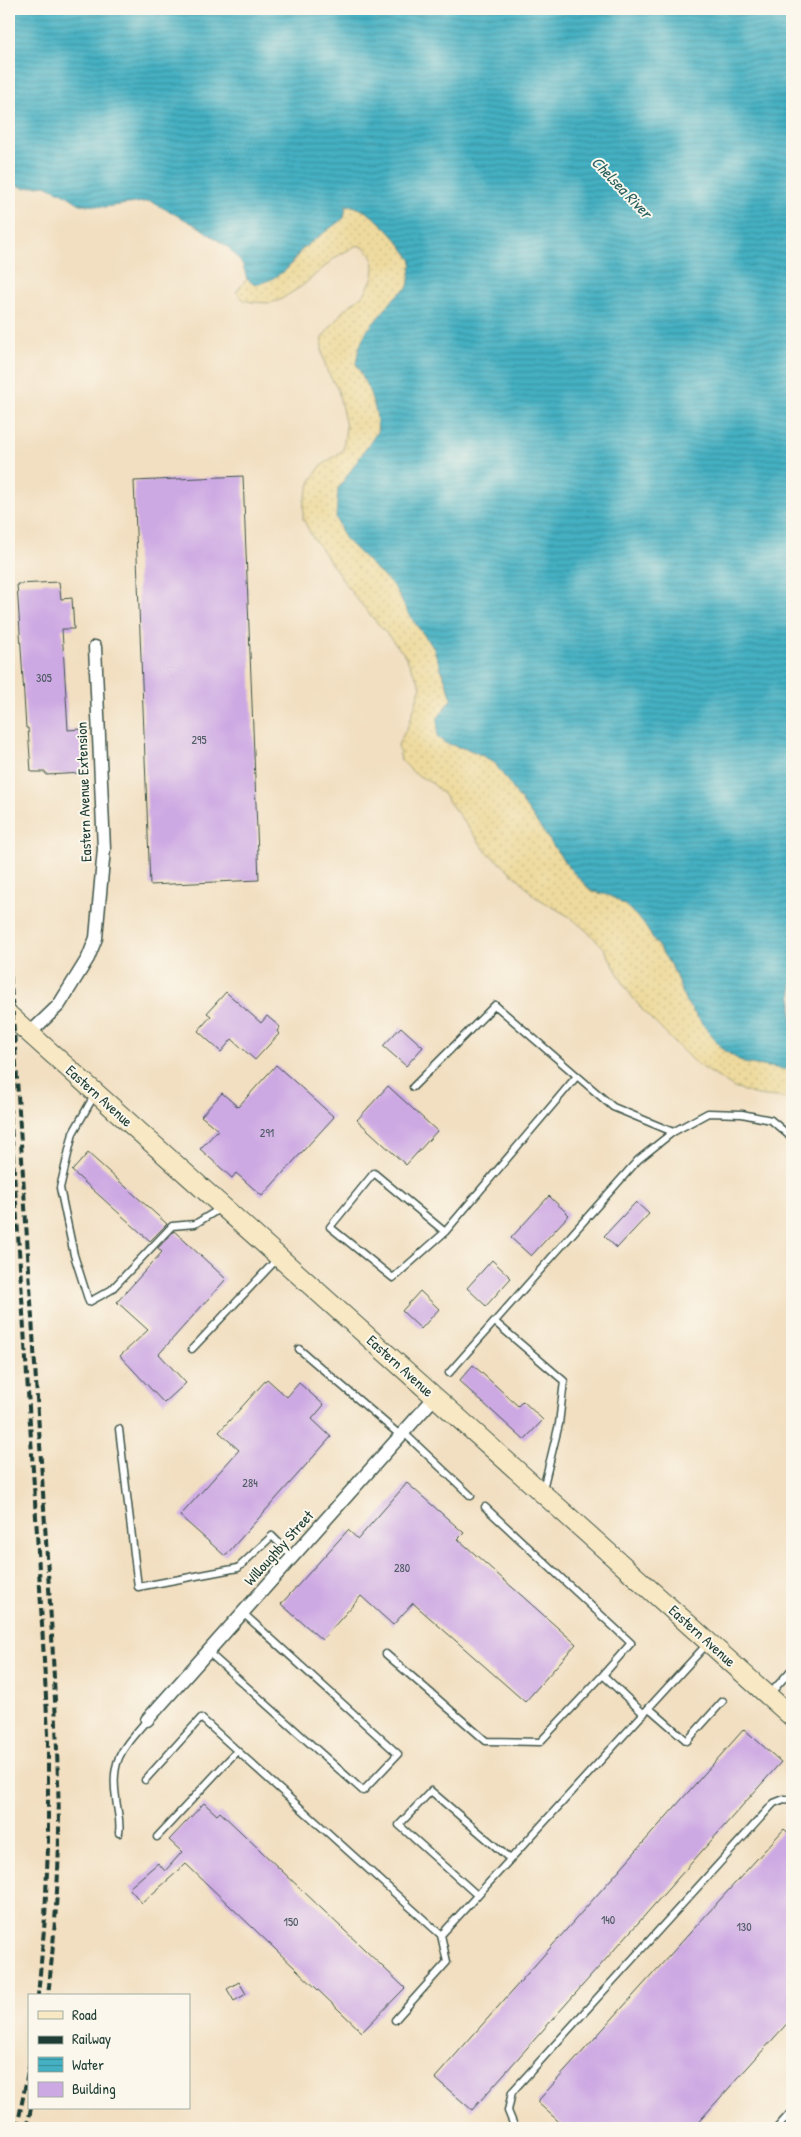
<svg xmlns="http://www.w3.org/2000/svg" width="801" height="2137" font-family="'Patrick Hand',sans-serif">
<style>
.sand{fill:url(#sand-dots);stroke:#868c69}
.water{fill:url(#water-rules);stroke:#32767b}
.building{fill:#cda9e3}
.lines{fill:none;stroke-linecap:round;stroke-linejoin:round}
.lane-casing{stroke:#3f5549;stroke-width:9}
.street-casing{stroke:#3f5549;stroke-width:15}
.secondary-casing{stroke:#3f5549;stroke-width:21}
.lane{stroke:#fff;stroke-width:6}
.street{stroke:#fff;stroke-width:12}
.secondary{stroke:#f8e8c3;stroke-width:19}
.rail{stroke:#1f3d34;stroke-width:4;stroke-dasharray:8 4;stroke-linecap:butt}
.labels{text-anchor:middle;stroke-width:4;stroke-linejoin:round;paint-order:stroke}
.number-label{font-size:12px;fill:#4a5860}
.street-label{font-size:15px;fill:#1f3d34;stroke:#fbf7ec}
.water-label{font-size:16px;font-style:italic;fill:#2a605f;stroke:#fbf7ec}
</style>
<defs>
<pattern id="sand-dots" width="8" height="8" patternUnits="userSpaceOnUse" patternTransform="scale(1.25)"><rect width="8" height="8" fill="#eeda9e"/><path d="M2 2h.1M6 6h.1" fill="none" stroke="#ccbc89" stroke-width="1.8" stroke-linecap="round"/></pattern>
<pattern id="water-rules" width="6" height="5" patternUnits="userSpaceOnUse" patternTransform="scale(1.25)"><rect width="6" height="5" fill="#44b0c2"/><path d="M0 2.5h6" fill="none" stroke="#38909e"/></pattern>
</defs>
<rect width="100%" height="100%" fill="#fbf7ec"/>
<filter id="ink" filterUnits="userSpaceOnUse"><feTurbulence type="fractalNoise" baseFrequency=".02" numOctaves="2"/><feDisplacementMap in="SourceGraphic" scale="10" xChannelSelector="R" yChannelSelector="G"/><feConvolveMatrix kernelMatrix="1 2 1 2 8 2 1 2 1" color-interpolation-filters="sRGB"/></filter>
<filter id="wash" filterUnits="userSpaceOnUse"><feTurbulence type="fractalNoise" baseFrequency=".0096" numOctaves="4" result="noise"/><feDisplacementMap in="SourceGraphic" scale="20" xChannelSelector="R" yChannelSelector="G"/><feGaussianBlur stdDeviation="1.12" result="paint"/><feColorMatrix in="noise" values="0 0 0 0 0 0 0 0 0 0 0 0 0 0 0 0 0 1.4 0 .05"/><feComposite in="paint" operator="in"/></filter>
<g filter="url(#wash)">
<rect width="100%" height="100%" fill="#f2dfc1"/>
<path class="sand" d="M346,205c25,1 53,36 66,56l-4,26c-24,20 -37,50 -52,77 10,19 25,44 21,66 -1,8 -32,47 -39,59l6,49 51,50 14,27 24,32 19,51 -8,10 1,35 28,8 21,11 75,106 22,23 20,5 15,10 17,17 30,46 13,33 36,47 22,14 45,7 3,-1v28l-6,1 -29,-3 -23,-7 -41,-27 -48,-48 -18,-23 -23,-42 -16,-16 -18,-15 -36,-21 -13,-15 -35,-30 -43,-57 -10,-10 -19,-11 -13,-13 -3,-15 11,-21 12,-38 -17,-32 -49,-57 -44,-62 -8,-17 1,-17 7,-20 9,-14 23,-17 3,-23 -8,-37 -11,-19 -5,-19v-14l21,-27 22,-18 8,-16 1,-12 -2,-9 -7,-8 -8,-3 -21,12 -34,29 -22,14 -10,3 -18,-1 -8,-2 -8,-8 11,-13 8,6 31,-15 17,-22 41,-30z"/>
<path class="water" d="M9,9h783v1060l-3,1 -45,-7 -22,-14 -36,-47 -13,-33 -30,-46 -17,-17 -15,-10 -19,-5 -23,-23 -75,-106 -21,-11 -28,-8 -8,-6 1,-19 14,-20 -19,-51 -24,-32 -14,-27 -51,-50 -8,-21 2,-28 40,-58 -2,-19 -6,-19 -14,-30 3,-15 7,-16 30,-36 12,-9 4,-26c-12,-20 -41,-55 -66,-56l-2,13 -41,30 -17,22 -16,10 -15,5 -8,-6 -4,-14 -14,-17 -30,-21 -49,-26 -45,6 -25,-3 -17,-11 -18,-8 -21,3 -14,-5z"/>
<g id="blocks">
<path class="building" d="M243,476l16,404 -109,5 -16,-404z
M59,582l2,17 11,-1 2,31h-12l6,101 13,-1 3,44 -38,2v-3h-15l-3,-44h-2l-9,-144z
M226,992l35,31 6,-7 13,11 -3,4 2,3 -24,26 -23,-21 -11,13 -23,-21 13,-15 -4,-3z
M401,1027l22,20 -17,19 -23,-20z
M276,1065l58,52 -72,79 -26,-23 -4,5 -32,-29 18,-19 -17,-14 21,-23 16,14z
M388,1086l49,45 -31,34 -49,-45z
M88,1153l79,71 -17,17 -78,-70z
M549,1196l20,19 -38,41 -20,-18z
M636,1202l13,12 -32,34 -13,-12z
M174,1231l52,48 -67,75 27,29 -22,20 -44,-47 28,-26 -31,-28 45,-50 -4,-4z
M492,1260l19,18 -25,28 -19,-18z
M420,1291l19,18 -18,20 -19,-18z
M473,1365l45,41 5,-5 20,19 -19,20 -65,-59z
M267,1379l20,18 12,-14 25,22 -12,14 19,18 -106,119 -45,-40 59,-66 -20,-18z
M407,1483l57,50 -6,6 118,105 -51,58 -112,-99 -20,22 -32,-29 -39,44 -41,-36 67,-74 10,9z
M744,1729l37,33 -309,348 -37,-32z
M204,1803l13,12 3,-3 185,176 -43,44 -176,-168 -44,39 -13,-15 29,-25 7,8 17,-19 -13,-12z
M784,1829l8,7v182l-99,110h-127l-29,-26z
M239,1982l7,12 -12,7 -7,-12z"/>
</g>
</g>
<g filter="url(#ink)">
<use href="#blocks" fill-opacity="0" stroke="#3f5549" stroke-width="1"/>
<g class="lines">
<defs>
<path id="lane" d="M413,1087l82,-82 118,102 60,25
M95,1094l-22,39 -13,55 14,67 15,47 22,-12 61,-64 23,-2 26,-16
M445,1232l-52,46 -63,-51 44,-54 71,59 132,-156
M495,1322l69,59 -5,43 -16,65
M192,1349l86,-91
M299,1349l102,87
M449,1373l189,-213 35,-28 35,-19 34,1 29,6 21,18
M119,1429l19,158 100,-19 34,-32 21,21
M404,1433l67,63
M485,1507l146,136 -28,32 41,39
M208,1652l155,139 35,-37 -155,-141
M386,1654l100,87 54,1 63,-67
M769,1695l23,-26
M649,1708l38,33 36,-40
M145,1780l56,-62 240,217 267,-292
M119,1833c2,-13 -2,-22 -3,-35 -6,-39 7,-50 31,-78
M157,1837l80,-86
M477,1895l-78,-70 32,-34 79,68
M395,2020l52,-58 -6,-27
M515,2128l-7,-17 4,-19 262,-289 10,-4 8,1
M777,2128l15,-17"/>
<path id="street" d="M29,1034l30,-29 29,-47 8,-20 8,-89 -9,-202
M147,1720l288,-323"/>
<path id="secondary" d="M9,1015l783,702"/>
</defs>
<use href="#lane" class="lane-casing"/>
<use href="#street" class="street-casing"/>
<use href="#secondary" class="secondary-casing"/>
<use href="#lane" class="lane"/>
<use href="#street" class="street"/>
<use href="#secondary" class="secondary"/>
<path class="rail" d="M9,952l43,684c3,63 6,126 7,190 0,56 -5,113 -11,170
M9,1093l28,440 11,201v113l-3,71 -7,78
M17,2128l12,-61
M27,2128l4,-20"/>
</g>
</g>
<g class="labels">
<g class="number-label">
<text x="44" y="682">305</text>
<text x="199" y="744">295</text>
<text x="267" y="1137">291</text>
<text x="250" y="1487">284</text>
<text x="402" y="1572">280</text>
<text x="608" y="1924">140</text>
<text x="291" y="1926">150</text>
<text x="744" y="1931">130</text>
</g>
<g class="street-label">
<text transform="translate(84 792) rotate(-92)" y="5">Eastern Avenue Extension</text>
<text transform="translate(99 1096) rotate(42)" y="5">Eastern Avenue</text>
<text transform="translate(400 1366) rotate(42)" y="5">Eastern Avenue</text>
<text transform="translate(279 1548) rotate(-48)" y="5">Willoughby Street</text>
<text transform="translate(702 1636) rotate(42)" y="5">Eastern Avenue</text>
</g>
<g class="water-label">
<text transform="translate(622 187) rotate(46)" y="6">Chelsea River</text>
</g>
</g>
<rect width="801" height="2137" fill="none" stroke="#fbf7ec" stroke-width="30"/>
<rect x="28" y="1994" width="162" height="115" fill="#fbf7ec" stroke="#a3ada2"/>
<rect x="38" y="2011" width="25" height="8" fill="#f8e8c3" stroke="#a3ada2"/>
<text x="72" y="2020" font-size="15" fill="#1f3d34">Road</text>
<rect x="38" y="2036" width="25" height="8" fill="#1f3d34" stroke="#a3ada2"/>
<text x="72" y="2044" font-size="15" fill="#1f3d34">Railway</text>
<rect x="38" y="2057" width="25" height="15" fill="url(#water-rules)" stroke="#a3ada2"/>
<text x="72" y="2070" font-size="15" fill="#1f3d34">Water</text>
<rect x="38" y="2082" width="25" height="15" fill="#cda9e3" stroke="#a3ada2"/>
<text x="72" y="2094" font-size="15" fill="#1f3d34">Building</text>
</svg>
